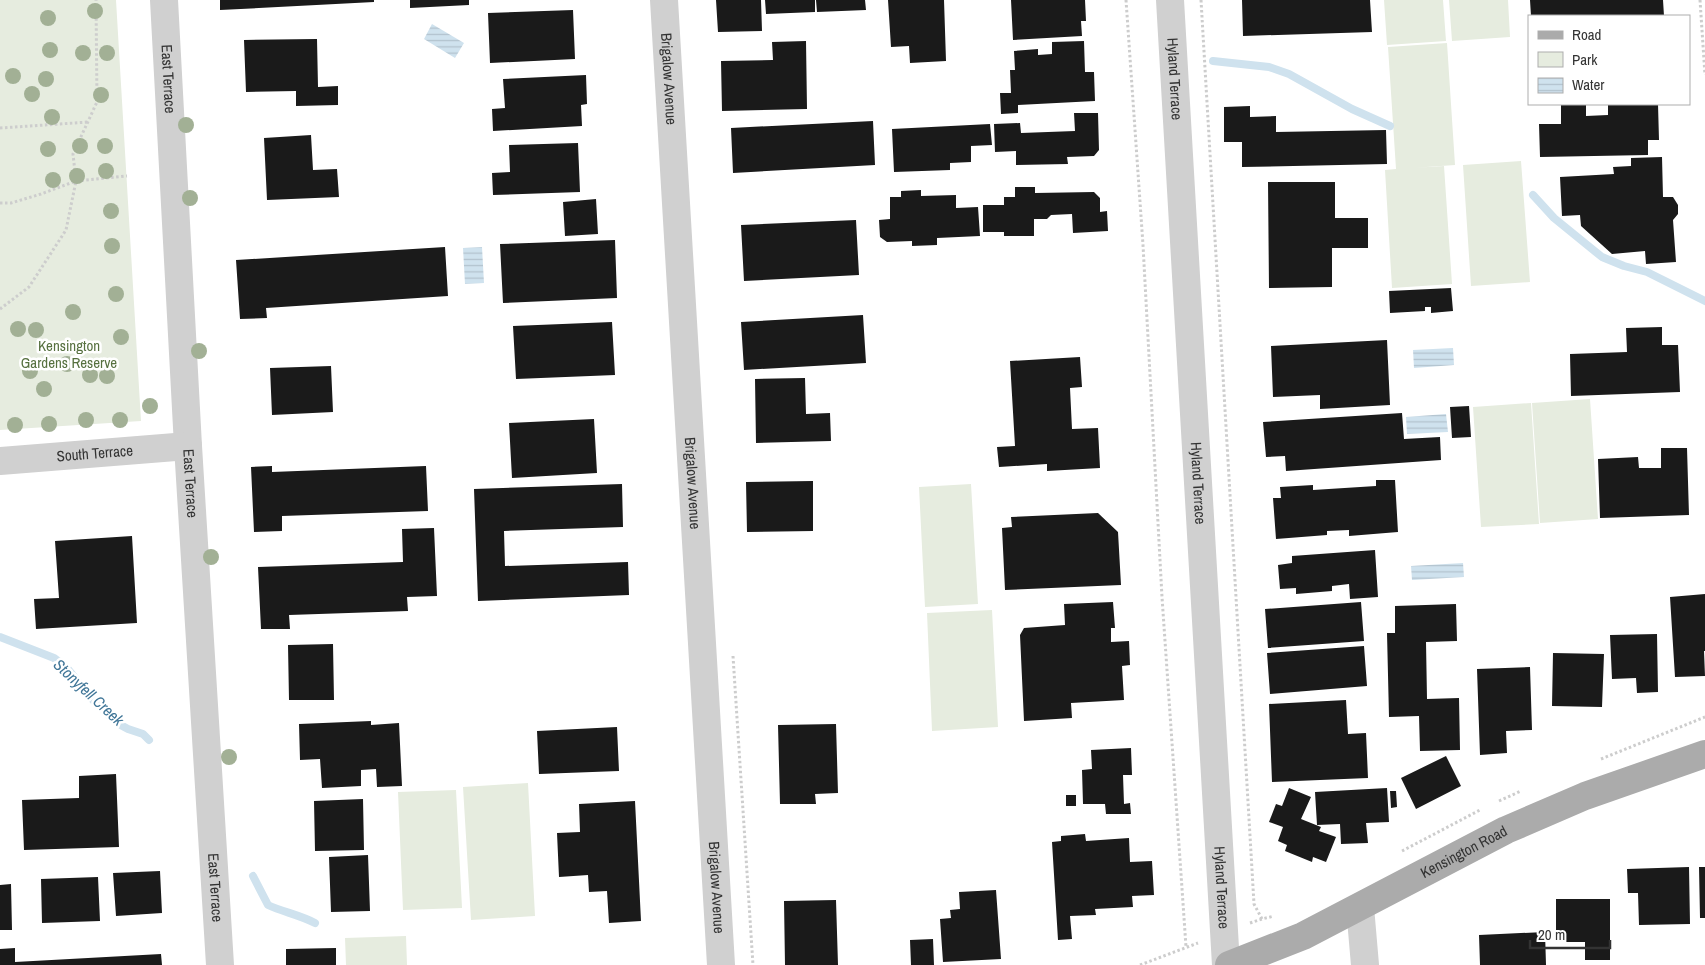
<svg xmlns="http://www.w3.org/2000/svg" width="1705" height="965" font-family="'Archivo Narrow',sans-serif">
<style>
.park{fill:#e6ecdf}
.water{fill:url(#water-rules)}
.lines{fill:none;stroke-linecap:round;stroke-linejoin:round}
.stream{stroke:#cfe2ee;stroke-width:8}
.building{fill:#1a1a1a}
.path{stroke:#cdcdcd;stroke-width:3;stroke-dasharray:2.5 2.5;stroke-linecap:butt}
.minor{stroke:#d0d0d0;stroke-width:28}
.major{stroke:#ababab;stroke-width:28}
.tree{fill:#a2b095}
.labels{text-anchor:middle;stroke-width:5;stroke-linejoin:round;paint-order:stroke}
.street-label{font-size:15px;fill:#333;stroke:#fff}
.park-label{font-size:15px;fill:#56703f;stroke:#fff}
.water-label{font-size:16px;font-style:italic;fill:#3f7597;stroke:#fff}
</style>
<defs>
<pattern id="water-rules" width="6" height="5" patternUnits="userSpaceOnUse" patternTransform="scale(1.25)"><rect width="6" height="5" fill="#cfe2ee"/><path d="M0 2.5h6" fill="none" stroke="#b2c2cd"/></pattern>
</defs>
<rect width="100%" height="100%" fill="#fff"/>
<path class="park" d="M0,0h116l25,421 -141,9z
M1384,0h59l3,41 -59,4z
M1449,0h59l2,37 -58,4z
M1447,43l8,122 -43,3 32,-2 8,118 -60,4 -7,-118 11,-1 -8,-122z
M1521,161l9,121 -59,4 -8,-121z
M1590,399l8,120 -58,4 -8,-120z
M1531,403l8,121 -58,3 -8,-120z
M971,484l7,120 -53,3 -6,-120z
M992,610l6,117 -66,4 -5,-118z
M528,783l7,133 -64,4 -8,-133z
M456,790l6,118 -59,2 -5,-118z
M406,936l1,29h-61l-1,-27z"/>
<path class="water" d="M432,24l32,19 -9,15 -31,-19z
M482,247l2,36 -19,1 -2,-36z
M1453,348l1,17 -40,3 -1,-18z
M1446,414l2,18 -41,2 -1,-17z
M1463,563l1,14 -52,3 -1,-14z"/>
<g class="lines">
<path class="stream" d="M1213,61l56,6 20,7 63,35 38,17
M1533,195l21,23 48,39 22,9 23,6 58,29
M0,637l54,21 13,10 26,32 24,23 11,6 15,5 6,6
M253,876l15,29c15,7 32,10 47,18"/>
</g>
<path class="building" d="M220,0h154v2l-154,8z
M410,0h59v5l-59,3z
M716,0h45l1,31 -44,1z
M765,0h50v12l-49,2z
M816,0h49l1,10 -49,2z
M888,0h56l2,61 -36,2 -1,-17 -18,1z
M1011,0h74l1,21h-5l1,15 -69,4z
M1242,0h128l2,32 -129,4z
M1530,0h133l1,16h-133z
M573,10l2,49 -85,4 -2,-50z
M317,39l1,48 20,-1v19l-42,1v-15l-50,1 -2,-52z
M806,41l1,68 -85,2 -1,-50 52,-1 -1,-18z
M1084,41l1,31h9l1,29 -77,4v8l-17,1 -1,-21h11l-1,-23h5l-1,-19 24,-2v6l14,-1v-12z
M586,75l1,29 -6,1 1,21 -89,5 -1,-22 13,-1 -2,-29z
M1561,104h25v12l22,-1v-11h50l1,36h-11v15l-108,2 -1,-33h22z
M1250,106v11l26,-1v16l110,-2 1,34 -145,3v-25h-18v-35z
M1074,113h24l1,37 -5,6 -27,1 1,7 -52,1v-14l-21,1 -1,-28 26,-1 1,10 54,-2z
M873,121l2,44 -142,8 -2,-45z
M990,124l2,21 -21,1v16l-21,1v7l-56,2 -2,-43z
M311,135l2,35 24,-1 2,28 -72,3 -3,-62z
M578,143l2,49 -87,3 -1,-22 18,-1 -1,-27z
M1662,157l1,40h10l5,8v9l-5,6 3,42 -30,2 -1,-13 -33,3 -31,-28 -1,-11 -18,1 -2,-39 54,-3 -1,-7 18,-1v-8z
M1268,182h67v36h33v30h-36v39l-63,1z
M1015,187h20v6l59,-1 6,6v14l7,-1 1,20 -35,2 -1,-19 -21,1 -4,4h-13v17h-30v-4h-21v-27h21v-8h11z
M921,190v6l35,-1v13l22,-1 2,29 -43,2v7l-25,1v-5l-25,1 -7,-5 -1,-17 11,-1v-22h11v-6z
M596,199l2,35 -33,2 -2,-34z
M856,220l3,55 -115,6 -3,-56z
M615,240l2,58 -114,5 -3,-59z
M445,247l3,49 -182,12 1,10 -27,1 -4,-59z
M1451,288l2,23 -22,2v-6h-6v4l-35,2 -1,-22z
M863,315l3,48 -122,7 -3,-48z
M612,322l3,53 -99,4 -3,-53z
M1662,327v18h16l2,47 -109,4 -1,-42 57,-2 -1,-24z
M1387,340l3,65 -70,4v-14l-47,2 -2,-51z
M1080,357l2,30 -12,1 2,41 26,-1 2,40 -53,3v-7l-48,3 -2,-20 18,-1 -5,-85z
M331,366l2,46 -61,3 -2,-47z
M805,378l1,36 24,-1 1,28 -75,2 -1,-64z
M1469,406l2,31 -19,1 -2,-31z
M1402,413l2,26 36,-2 1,23 -155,11 -1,-15 -19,1 -3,-35z
M594,419l3,54 -85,5 -3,-55z
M1661,448h26l2,67 -89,3 -2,-59 40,-2 1,11h22z
M272,466v6l154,-6 2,45 -146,5v15l-28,1 -3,-65z
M1376,480h19l3,52 -49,4v-6l-22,1v4l-51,4 -3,-41h8l-1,-11 33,-2v5l63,-4z
M813,481v50l-66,1 -1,-50z
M622,484l1,43 -119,4 1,35 123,-4 1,33 -151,6 -4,-112z
M1098,513l20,19 3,53 -116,5 -3,-62 10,-1 -1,-10z
M434,528l3,68 -30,1 1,14 -119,4 1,14h-29l-3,-62 145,-5 -1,-33z
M132,536l5,87 -101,6 -2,-30 25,-1 -4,-57z
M1375,550l3,47 -28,2 -1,-15 -17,2v5l-36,3v-6l-16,1 -2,-24 14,-2v-7z
M1705,594v57h-1l1,25 -30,1 -5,-80z
M1113,602l2,26h-4v14l18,-1 1,24 -8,1 2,34 -53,3 1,15 -48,3 -4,-86 4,-7 41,-3 -1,-21z
M1361,602l3,39 -96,7 -3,-39z
M1456,604l1,37 -31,1 1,57 32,-1 1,52 -40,1 -1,-35 -30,1 -2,-84h8v-27z
M1657,634l1,58 -21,1 -1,-15 -24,1 -2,-44z
M333,644l1,56h-45l-1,-55z
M1364,646l3,40 -97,8 -3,-41z
M1553,653l51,1 -2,53 -50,-1z
M1530,667l2,63 -26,1 1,22 -27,2 -3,-86z
M1346,700l2,34 18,-1 2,45 -96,4 -3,-78z
M371,721v4l28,-2 3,63 -25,1 -1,-18 -15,1v16l-39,2 -2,-29 -20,1 -1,-36z
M836,724l2,69 -23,1 1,10h-36l-2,-79z
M617,727l2,44 -80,3 -2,-43z
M1131,748l1,27h-9l1,29 6,-1 1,11h-25l-1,-10h-22l-1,-34 10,-1 -1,-19z
M1446,756l15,30 -45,23 -15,-31z
M116,774l3,73 -95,3 -2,-50 57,-2v-22z
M1289,788l22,9 -10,22 20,8 -2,4 17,6 -10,25 -13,-5 -1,5 -27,-11 2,-6 -9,-4 5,-14 -14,-5 7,-18 6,2z
M1387,788l2,34 -23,1 2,20 -27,1 -1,-20 -23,1 -2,-33z
M1390,791h6l1,16 -6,1z
M1066,795h10v11h-10z
M363,799l1,51 -49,1 -1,-50z
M635,801l6,120 -32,2 -2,-32 -18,1 -1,-17 -29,2 -2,-44 23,-1 -1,-28z
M1085,834l1,7 43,-3 1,24 22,-1 2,34 -22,1 1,11 -38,2 1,6 -26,1 2,23 -14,1 -6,-98 9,-1v-5z
M368,855l2,56 -39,1 -2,-55z
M1689,867l1,57 -51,1 -1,-32h-10l-1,-24z
M1699,867h6v51h-5z
M160,871l2,42 -46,3 -3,-43z
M98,877l2,44 -58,2 -1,-44z
M11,884l1,46h-12v-45z
M996,890l5,69 -58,3 -3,-43 11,-1 -1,-8 10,-1 -1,-17z
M1556,899h54v61h-25v-18h-29z
M836,900l2,65h-53l-1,-64z
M1545,932l1,33h-66l-1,-30z
M933,939l1,26h-23l-1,-25z
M15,948v14l146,-8 1,11h-162v-16z
M336,948v17h-50v-16z"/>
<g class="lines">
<path class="path" d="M1126,0l17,245 19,352 24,350
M1201,0l53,904 8,15 12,-3
M1700,0l5,75
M0,128l89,-6
M0,203h11l30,-9 35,-13 51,-5
M0,309l29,-22 37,-57 10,-49 -3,-27 24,-52 -1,-102
M733,656l20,309
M1601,759l104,-42
M1499,801l22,-10
M1402,851l78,-41
M1250,923l12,-4
M1140,965l58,-22"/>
<g class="minor">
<path id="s1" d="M164,0l24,446 32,519"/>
<path id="s2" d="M664,0l57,965"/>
<path id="s3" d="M1170,0l56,965"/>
<path id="s4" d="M0,461l188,-15"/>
<path d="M1360,907l5,58"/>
</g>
<path class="major" id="s5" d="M1229,965l74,-29 203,-106 79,-34 120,-42"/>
</g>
<g class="tree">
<circle cx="95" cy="11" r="8"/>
<circle cx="48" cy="18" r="8"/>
<circle cx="50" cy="50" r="8"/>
<circle cx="83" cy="53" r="8"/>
<circle cx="107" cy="53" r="8"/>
<circle cx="13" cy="76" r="8"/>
<circle cx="46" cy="79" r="8"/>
<circle cx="32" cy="94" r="8"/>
<circle cx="101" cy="95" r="8"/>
<circle cx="52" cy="117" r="8"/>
<circle cx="186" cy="125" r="8"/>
<circle cx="80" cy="146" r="8"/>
<circle cx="105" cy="146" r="8"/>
<circle cx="48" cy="149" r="8"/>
<circle cx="106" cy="171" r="8"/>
<circle cx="77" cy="176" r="8"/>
<circle cx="53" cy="180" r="8"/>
<circle cx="190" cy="198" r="8"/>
<circle cx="111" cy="211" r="8"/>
<circle cx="112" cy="246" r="8"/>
<circle cx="116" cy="294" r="8"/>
<circle cx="73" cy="312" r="8"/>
<circle cx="18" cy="329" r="8"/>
<circle cx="36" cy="330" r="8"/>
<circle cx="121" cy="337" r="8"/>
<circle cx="199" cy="351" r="8"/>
<circle cx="67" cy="364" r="8"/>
<circle cx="30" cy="371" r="8"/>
<circle cx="90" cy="375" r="8"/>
<circle cx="107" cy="376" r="8"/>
<circle cx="44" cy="389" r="8"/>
<circle cx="150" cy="406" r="8"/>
<circle cx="86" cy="420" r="8"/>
<circle cx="120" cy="420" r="8"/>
<circle cx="49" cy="424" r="8"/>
<circle cx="15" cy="425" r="8"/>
<circle cx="211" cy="557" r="8"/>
<circle cx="229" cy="757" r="8"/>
</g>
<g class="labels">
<g class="street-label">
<text dy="5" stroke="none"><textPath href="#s1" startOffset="79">East Terrace</textPath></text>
<text dy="5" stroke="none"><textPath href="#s2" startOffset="79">Brigalow Avenue</textPath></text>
<text dy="5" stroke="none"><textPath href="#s3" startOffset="79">Hyland Terrace</textPath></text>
<text dy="5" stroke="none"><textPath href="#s4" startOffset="95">South Terrace</textPath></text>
<text dy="5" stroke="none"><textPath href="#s3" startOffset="484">Hyland Terrace</textPath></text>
<text dy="5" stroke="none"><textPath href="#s1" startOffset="484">East Terrace</textPath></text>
<text dy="5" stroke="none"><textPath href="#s2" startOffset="484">Brigalow Avenue</textPath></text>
<text dy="5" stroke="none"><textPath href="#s5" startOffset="261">Kensington Road</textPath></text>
<text dy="5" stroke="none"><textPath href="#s1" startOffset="889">East Terrace</textPath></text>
<text dy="5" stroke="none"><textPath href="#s2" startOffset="889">Brigalow Avenue</textPath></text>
<text dy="5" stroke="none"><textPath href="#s3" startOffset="889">Hyland Terrace</textPath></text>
</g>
<g class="park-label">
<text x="69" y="351">Kensington<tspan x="69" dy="17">Gardens Reserve</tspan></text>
</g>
<g class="water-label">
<text transform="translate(89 692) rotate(43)" y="6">Stonyfell Creek</text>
</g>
</g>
<rect x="1528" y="15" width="162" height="90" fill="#ffffff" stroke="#adadad"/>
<rect x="1538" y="31" width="25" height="8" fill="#ababab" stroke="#adadad"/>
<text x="1572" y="40" font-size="15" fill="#333333">Road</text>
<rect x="1538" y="52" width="25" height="15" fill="#e6ecdf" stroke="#adadad"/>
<text x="1572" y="65" font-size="15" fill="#333333">Park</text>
<rect x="1538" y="78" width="25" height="15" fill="url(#water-rules)" stroke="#adadad"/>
<text x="1572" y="90" font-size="15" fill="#333333">Water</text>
<path d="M1530 940v8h80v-8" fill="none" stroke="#333333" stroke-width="2.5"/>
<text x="1538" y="940" font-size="15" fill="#333333" stroke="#ffffff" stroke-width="4" paint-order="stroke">20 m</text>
</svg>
